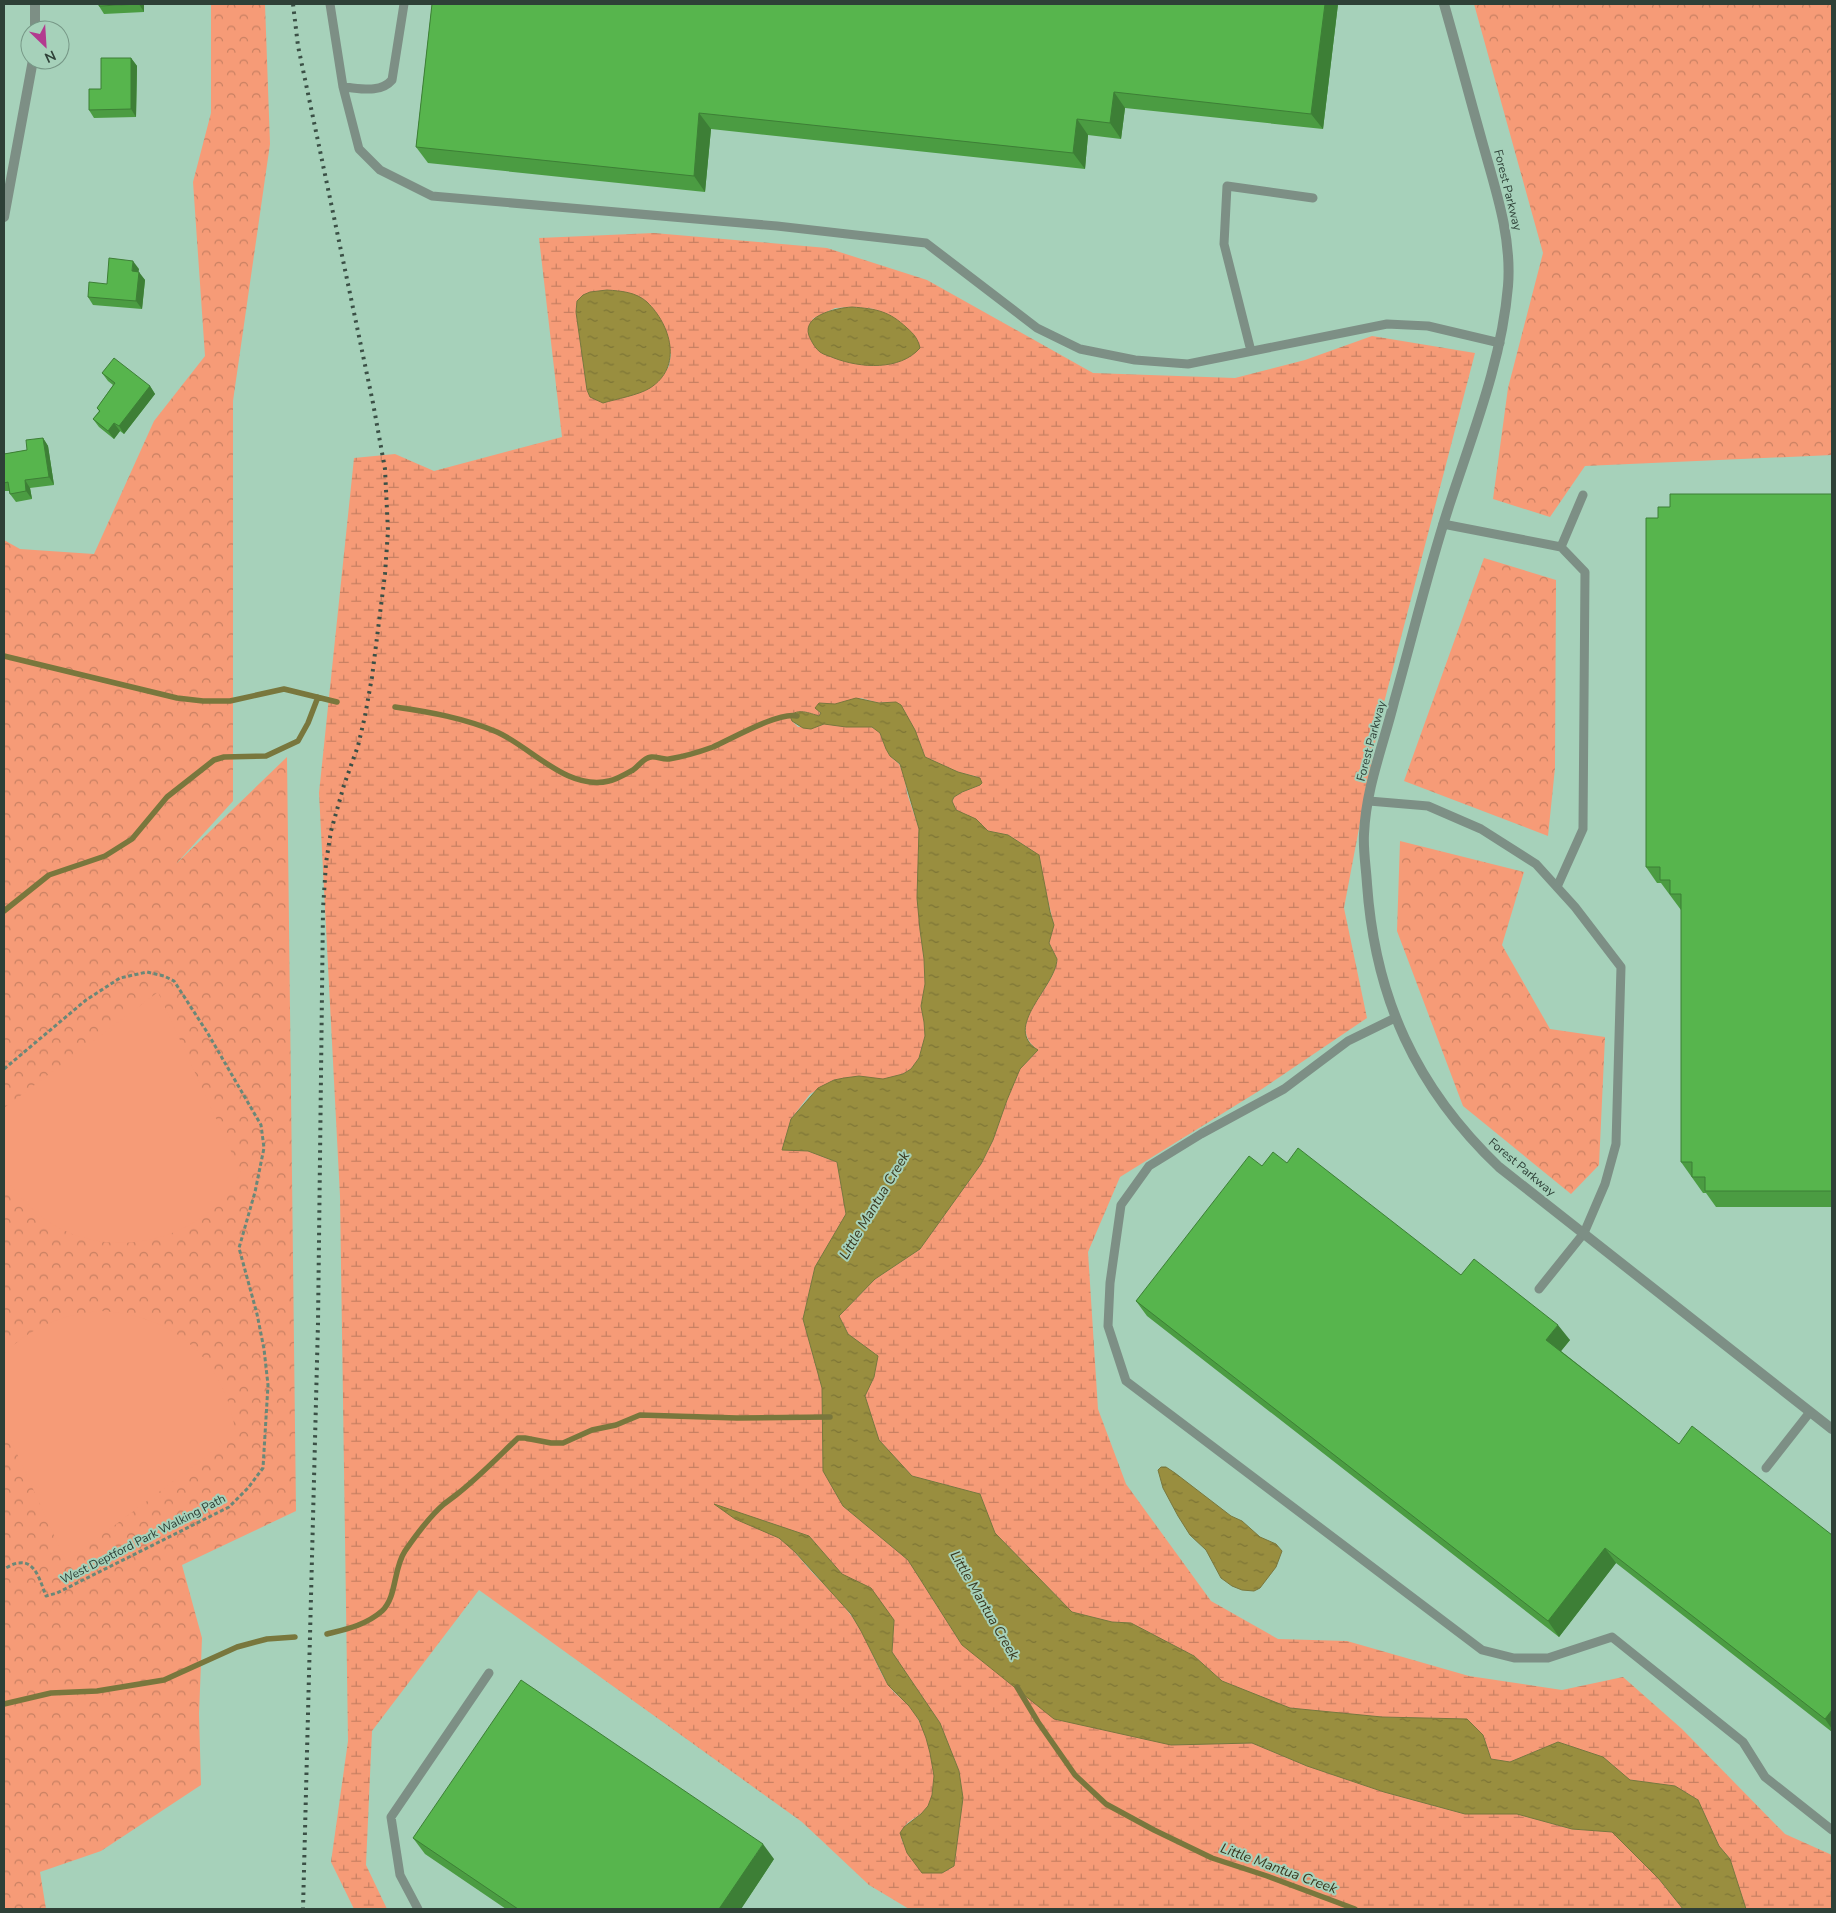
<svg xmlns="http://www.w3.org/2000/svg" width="1836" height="1913" font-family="'Nunito Sans',sans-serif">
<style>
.forest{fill:url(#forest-crowns)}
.wetland{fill:url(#wetland-marsh);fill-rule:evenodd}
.pitch{fill:#f69b77}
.water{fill:url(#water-ripples);stroke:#79773d}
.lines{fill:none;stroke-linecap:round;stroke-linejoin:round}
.stream{stroke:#79773d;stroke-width:5.5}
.path{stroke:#6a8878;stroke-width:3;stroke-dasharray:4 2.5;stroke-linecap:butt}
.service{stroke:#7d8f85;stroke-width:9}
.minor{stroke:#7d8f85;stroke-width:10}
.rail{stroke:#3b5046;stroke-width:4;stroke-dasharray:2.5 5;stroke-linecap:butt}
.wall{fill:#4b9c42}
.shaded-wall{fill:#3d7f36}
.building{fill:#57b54d;stroke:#3d7f36}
.labels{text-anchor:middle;stroke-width:4;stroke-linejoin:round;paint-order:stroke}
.street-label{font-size:12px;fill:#2e4037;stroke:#a6d1ba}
.water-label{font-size:14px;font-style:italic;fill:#39361d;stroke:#a6d1ba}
</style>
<defs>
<pattern id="forest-crowns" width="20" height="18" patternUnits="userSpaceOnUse" patternTransform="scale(1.25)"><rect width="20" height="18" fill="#f69b77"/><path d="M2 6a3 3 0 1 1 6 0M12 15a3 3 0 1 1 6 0" fill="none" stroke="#c88062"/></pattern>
<pattern id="wetland-marsh" width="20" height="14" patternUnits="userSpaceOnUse" patternTransform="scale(1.25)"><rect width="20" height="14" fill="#f69b77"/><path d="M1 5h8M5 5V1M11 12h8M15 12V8" fill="none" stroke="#c88062"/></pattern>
<pattern id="water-ripples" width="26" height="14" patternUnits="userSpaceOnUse" patternTransform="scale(1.25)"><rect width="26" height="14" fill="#998e3f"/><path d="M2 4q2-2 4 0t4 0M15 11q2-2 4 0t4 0" fill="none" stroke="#7d7536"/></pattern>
</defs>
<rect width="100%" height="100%" fill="#a6d1ba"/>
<path class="forest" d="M211,4h54l5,140 -37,257v400l-57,63 111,-107 9,754 -114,54 20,73 -3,76 2,71 -100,66 -61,21 6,37h-42v-1369l16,9 74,5 60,-133 51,-65 -12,-174 18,-69z
M1474,4h358v451l-247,11 -35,51 -57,-18 15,-111 35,-135z
M1484,558l72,22 -1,188 -7,68 -144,-55z
M1400,841l124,31 -22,73 48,84 55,8 -6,128 -28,29 -108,-88 -66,-175z"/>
<path class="wetland" d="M654,233l173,15 100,32 166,93 142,5 70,-18 67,-24 103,17 -96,369 -35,186 23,110 -105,71 -142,88 -32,75 10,157 28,75 85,117 67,38 69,2 122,35 93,14 61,-13 59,52 103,105 47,21v54h-86l-16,-50 -11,-13 -21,-46 -23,-14 -45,-6 -27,-23 -45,-15 -48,20 -19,-3 -8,-24 -16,-16 -85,-2 -92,-9 -68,-27 -28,-25 -63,-33 -19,-1 -40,-10 -77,-79 -15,-39 -68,-18 -33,-36 -14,-44 9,-19 4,-21 -30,-22 -9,-18 36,-37 45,-30 61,-85 12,-24 14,-40 13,-31 18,-19c-36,-26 18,-61 19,-91l-8,-16 5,-18 -13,-53 -1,-13 -7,-8 -25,-16 -20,-4 -32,-21 -4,-9 2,-4 8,-5 18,-7 2,-2 -4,-6 -20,-5 -33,-15 -10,-27 -14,-25 -12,-3 -10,1 -18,-5 -26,7 -16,-2 -2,6 4,5 -2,2c-10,-3 -21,-8 -29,0l2,5 6,6h19l7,-3 41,1 11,4 4,4 6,16 4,7 9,8 5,11 3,18 12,36 -2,69 3,32 4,29 1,25 -4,22 3,16 1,14 -6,22 -8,11 -8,5 -20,6 -24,-4 -25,4 -24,14 -19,25 -9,31 26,1 29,11 9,52 -31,53 -12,52 19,69 1,83 20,35 65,54 54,85 209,100 81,-2 55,23 77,26 81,22h52l55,15 40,3 47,47 24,30h-774l-40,-24 -67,-63 -323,-232 -107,141 -6,134 21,44h-33l-23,-47 17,-121 -8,-545 -21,-403 35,-335 41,-4 39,17 128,-34 -23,-199zM607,290l64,64 -2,12 -8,12 -74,12 -11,-78 1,-11c9,-9 18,-9 30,-11zM852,307l23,2 -63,10 23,-11zM716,1505l93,31 33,38 52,46 -2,32 48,71 19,48 4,27 -9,68 -12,7 -40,-32c-4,-21 18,-21 27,-36 4,-9 5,-21 5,-30 -2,-24 -10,-52 -26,-70 -7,-7 -16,-13 -21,-22 -10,-16 -16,-34 -25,-51 -13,-23 -33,-42 -51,-61 -10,-11 -19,-24 -31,-32 -21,-15 -43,-16 -64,-34z"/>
<path class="pitch" d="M158,992l83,181c-10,15 -20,29 -34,40 -49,39 -125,41 -172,-2 -10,-9 -27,-26 -31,-38 -1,-4 0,-11 0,-15 0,-17 0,-33 0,-50z
M101,1311c75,4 124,49 135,123l-170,128 -62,-137v-71c27,-27 59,-40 97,-43z"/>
<path class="water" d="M607,290c14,1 29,2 40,12 24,23 36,65 3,86 -11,7 -34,11 -47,15l-13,-6 -3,-7 -11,-78 1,-11 6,-6 7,-3z
M852,307c25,2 37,4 55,21 7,6 11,11 13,20 -20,23 -60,20 -86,10 -4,-2 -10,-3 -14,-6 -4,-3 -7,-8 -9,-12 -14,-24 25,-32 41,-33z
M856,698l23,5 17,-1 5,3 14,25 10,27 33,15 22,6 2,5 -2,2 -18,7 -8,5 -2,4 4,9 20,9 12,12 20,4 31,20 11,57 4,13 -5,18 8,16c-1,28 -56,69 -19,91l-18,19 -13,31 -14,40 -12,24 -61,85 -45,30 -36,37 9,18 30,22 -4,21 -9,19 14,44 33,36 68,18 15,39 77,79 40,10 19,1 63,33 28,25 68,27 92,9 85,2 16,16 8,24 19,3 48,-20 45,15 27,23 45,6 23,14 21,46 11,13 16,50h-63l-24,-30 -47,-47 -40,-3 -55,-15h-52l-81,-22 -77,-26 -55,-23 -81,2 -117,-26 -92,-74 -54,-85 -65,-54 -20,-35 -1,-83 -19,-69 12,-52 31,-53 -9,-52 -29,-11 -26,-1 9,-31 27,-31 16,-8 10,-2 15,-2 24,3 20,-5 8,-5 8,-11 6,-22 -1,-14 -3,-16 4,-22 -1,-25 -4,-29 -3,-32 2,-69 -19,-65 -10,-8 -4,-7 -6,-16 -8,-6h-26l-22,-3 -13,5 -8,-1 -11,-7 -2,-5c8,-8 19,-3 29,0l2,-3 -6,-5 4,-5 16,1z
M1161,1467h5l9,6 56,43 11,5 18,16 16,7 6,7 -6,16 -16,21 -6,3 -12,-1 -10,-4 -11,-8 -15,-28 -16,-15 -12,-19 -15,-28 -5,-18z
M714,1504l95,32 33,38 29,14 23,32 -2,32 48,71 19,48 4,27 -9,68 -12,7h-20l-15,-20 -7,-20 4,-6 17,-13 7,-8 4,-11 2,-19 -4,-23 -4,-15 -7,-18 -10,-14 -21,-21 -27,-54 -10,-17 -56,-62 -16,-14 -44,-19z"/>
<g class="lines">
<path class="stream" d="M4,656l173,42 26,3h27l54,-12 53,13
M395,707c35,5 69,11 102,25 34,15 70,59 112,49 7,-1 17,-7 24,-11 6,-4 10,-12 18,-13 5,-1 12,3 18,2 12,-2 33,-8 44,-12 18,-8 67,-36 84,-31
M4,911l45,-36 56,-19 27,-17 35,-42 47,-37 10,-3 42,-1 32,-15 10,-18 10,-26
M327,1634c20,-5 39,-9 55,-23 15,-14 11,-42 23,-60 11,-16 24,-34 39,-47 4,-3 8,-6 12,-9 22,-17 42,-38 62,-57h7l26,5h12l29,-13 24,-5 24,-10 97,3 93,-1
M1017,1687l21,35 37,53 31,29 48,26 58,28 55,18 88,33
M4,1704l47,-11 46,-2 67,-11 73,-33 30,-8 28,-2"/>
<path class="path" d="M4,1069l82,-69 34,-22 27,-6 17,4 10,5 33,51 54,93 3,23 -9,44 -16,56 18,66 7,35 4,36 -5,83 -15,20 -19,19 -172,86 -11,3c-5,-12 -10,-36 -27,-33 -5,0 -11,4 -15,6"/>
<path class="service" d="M330,4l13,83 16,62 21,21 52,26 345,30 149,17 111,85 43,21 55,11 53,4 199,-40 41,2 72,17
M343,87c16,1 37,7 49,-7l12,-76
M1251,351l-27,-107 3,-58 86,12
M1443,524l118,23 24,25 -2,257 -26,58
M1561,547l22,-52
M1369,801l59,5 53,23 55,35 39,43 46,60 -5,177 -11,40 -21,49 -45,56
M1395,1018l-47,23 -64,48 -83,45 -52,32 -28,39 -11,78 -2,43 18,55 356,269 32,8h34l64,-21 131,105 22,35 67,53
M1766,1468l44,-56
M418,1909l-18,-34 -9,-58 98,-144"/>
<path class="minor" d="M1444,4c13,45 25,91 38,137 13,47 30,95 26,145 -6,73 -34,144 -57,214 -22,66 -38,135 -57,202 -11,44 -28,86 -30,132 -1,16 2,33 3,50 8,114 49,204 132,283l333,262
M35,30v-26
M4,217l29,-157"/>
<path class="rail" d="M293,4l5,42 75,357 12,66 3,62 -3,43 -13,103 -7,39 -7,30 -14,39 -13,46 -5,32 -3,46 -5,414 -15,586"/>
</g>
<path class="wall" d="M144,4v8l-40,2 -5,-8z
M432,4h906l-15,125 -198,-21 -4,31 -33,-4 -3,34 -374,-40 -6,63 -277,-29 -12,-16z
M131,58l6,8 -1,51 -42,1 -5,-8 12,-21z
M139,269l-1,3 7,8 -3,29 -49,-4 -5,-8 19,-13z
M102,373l48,13 5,8 -31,40 -4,-3 -6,8 -15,-12 -6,-8 6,-8 -2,-3 16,-23 -5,-4z
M43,438l5,8 6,39 -24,3 2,11 -16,3 -6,-8 -1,-3h-5v-37l23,-4z
M1832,494v713h-116l-10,-14h-3l-22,-31v-252l-20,-27h-4l-11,-16 12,-349 12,-11z
M1287,1163l174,112 109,65 -9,11 118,93 153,91v197l-216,-169 -57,74 -412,-321 -11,-15 126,-135z
M413,1838l361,21 -33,50h-235l-81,-55z"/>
<path class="shaded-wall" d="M139,4h5v8z
M1325,4h13l-15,125 -12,-15z
M131,58l6,8 -1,51 -5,-8z
M1114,92l11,16 -4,31 -11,-16z
M699,113l12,16 -6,63 -11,-16z
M1077,119l11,16 -3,34 -12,-16z
M133,261l6,8 -2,10 -5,-8z
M139,272l6,8 -3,29 -6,-8z
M150,386l5,8 -31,40 -5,-8z
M114,423l6,8 -6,8 -6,-8z
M43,438l5,8 6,39 -5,-8z
M25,480l5,8 2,11 -6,-8z
M1558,1325l12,15 -13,16 -11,-16z
M1605,1548l11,15 -57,74 -11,-16z
M1832,1710v19l-7,-10z
M763,1844l11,15 -33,50h-22z"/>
<path class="building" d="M99,4h40l-40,2z
M432,4h893l-14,110 -197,-22 -4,31 -33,-4 -4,34 -374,-40 -5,63 -278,-29z
M101,58h30v51l-42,1v-21h12z
M109,258l24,3 -1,10 7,1 -3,29 -48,-4 1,-15 18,2z
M114,358l36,28 -31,40 -5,-3 -6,8 -15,-12 7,-8 -3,-3 18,-25 -13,-10z
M43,438l6,39 -24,3 1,11 -16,3 -2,-12 -4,1v-29l23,-4 -1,-10z
M1670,494h162v697h-127v-14h-13v-15h-11v-268h-11v-14h-10v-13h-14v-349h12v-11h12z
M1298,1148l163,127 13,-16 84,66 -12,15 133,104 13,-18 140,109v175l-7,9 -220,-171 -57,73 -412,-320 113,-145 13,10 11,-14 14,11z
M521,1680l242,164 -44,65h-201l-105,-71z"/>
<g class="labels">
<g class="street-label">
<text transform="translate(1508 190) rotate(76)" y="4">Forest Parkway</text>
<text transform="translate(1371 741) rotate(-75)" y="4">Forest Parkway</text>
<text transform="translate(1522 1167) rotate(40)" y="4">Forest Parkway</text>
<text transform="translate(143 1539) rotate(-27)" y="4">West Deptford Park Walking Path</text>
</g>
<g class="water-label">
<text transform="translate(874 1205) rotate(-59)" y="5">Little Mantua Creek</text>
<text transform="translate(985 1605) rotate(60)" y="5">Little Mantua Creek</text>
<text transform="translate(1279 1868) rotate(20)" y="5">Little Mantua Creek</text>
</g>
</g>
<rect width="1836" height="1913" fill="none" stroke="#2e4037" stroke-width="10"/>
<g transform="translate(45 45) rotate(155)"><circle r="24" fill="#a6d1ba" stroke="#769786"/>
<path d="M0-4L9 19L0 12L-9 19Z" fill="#b33a8f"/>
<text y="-8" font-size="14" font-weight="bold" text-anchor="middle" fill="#2e4037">N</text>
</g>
</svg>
